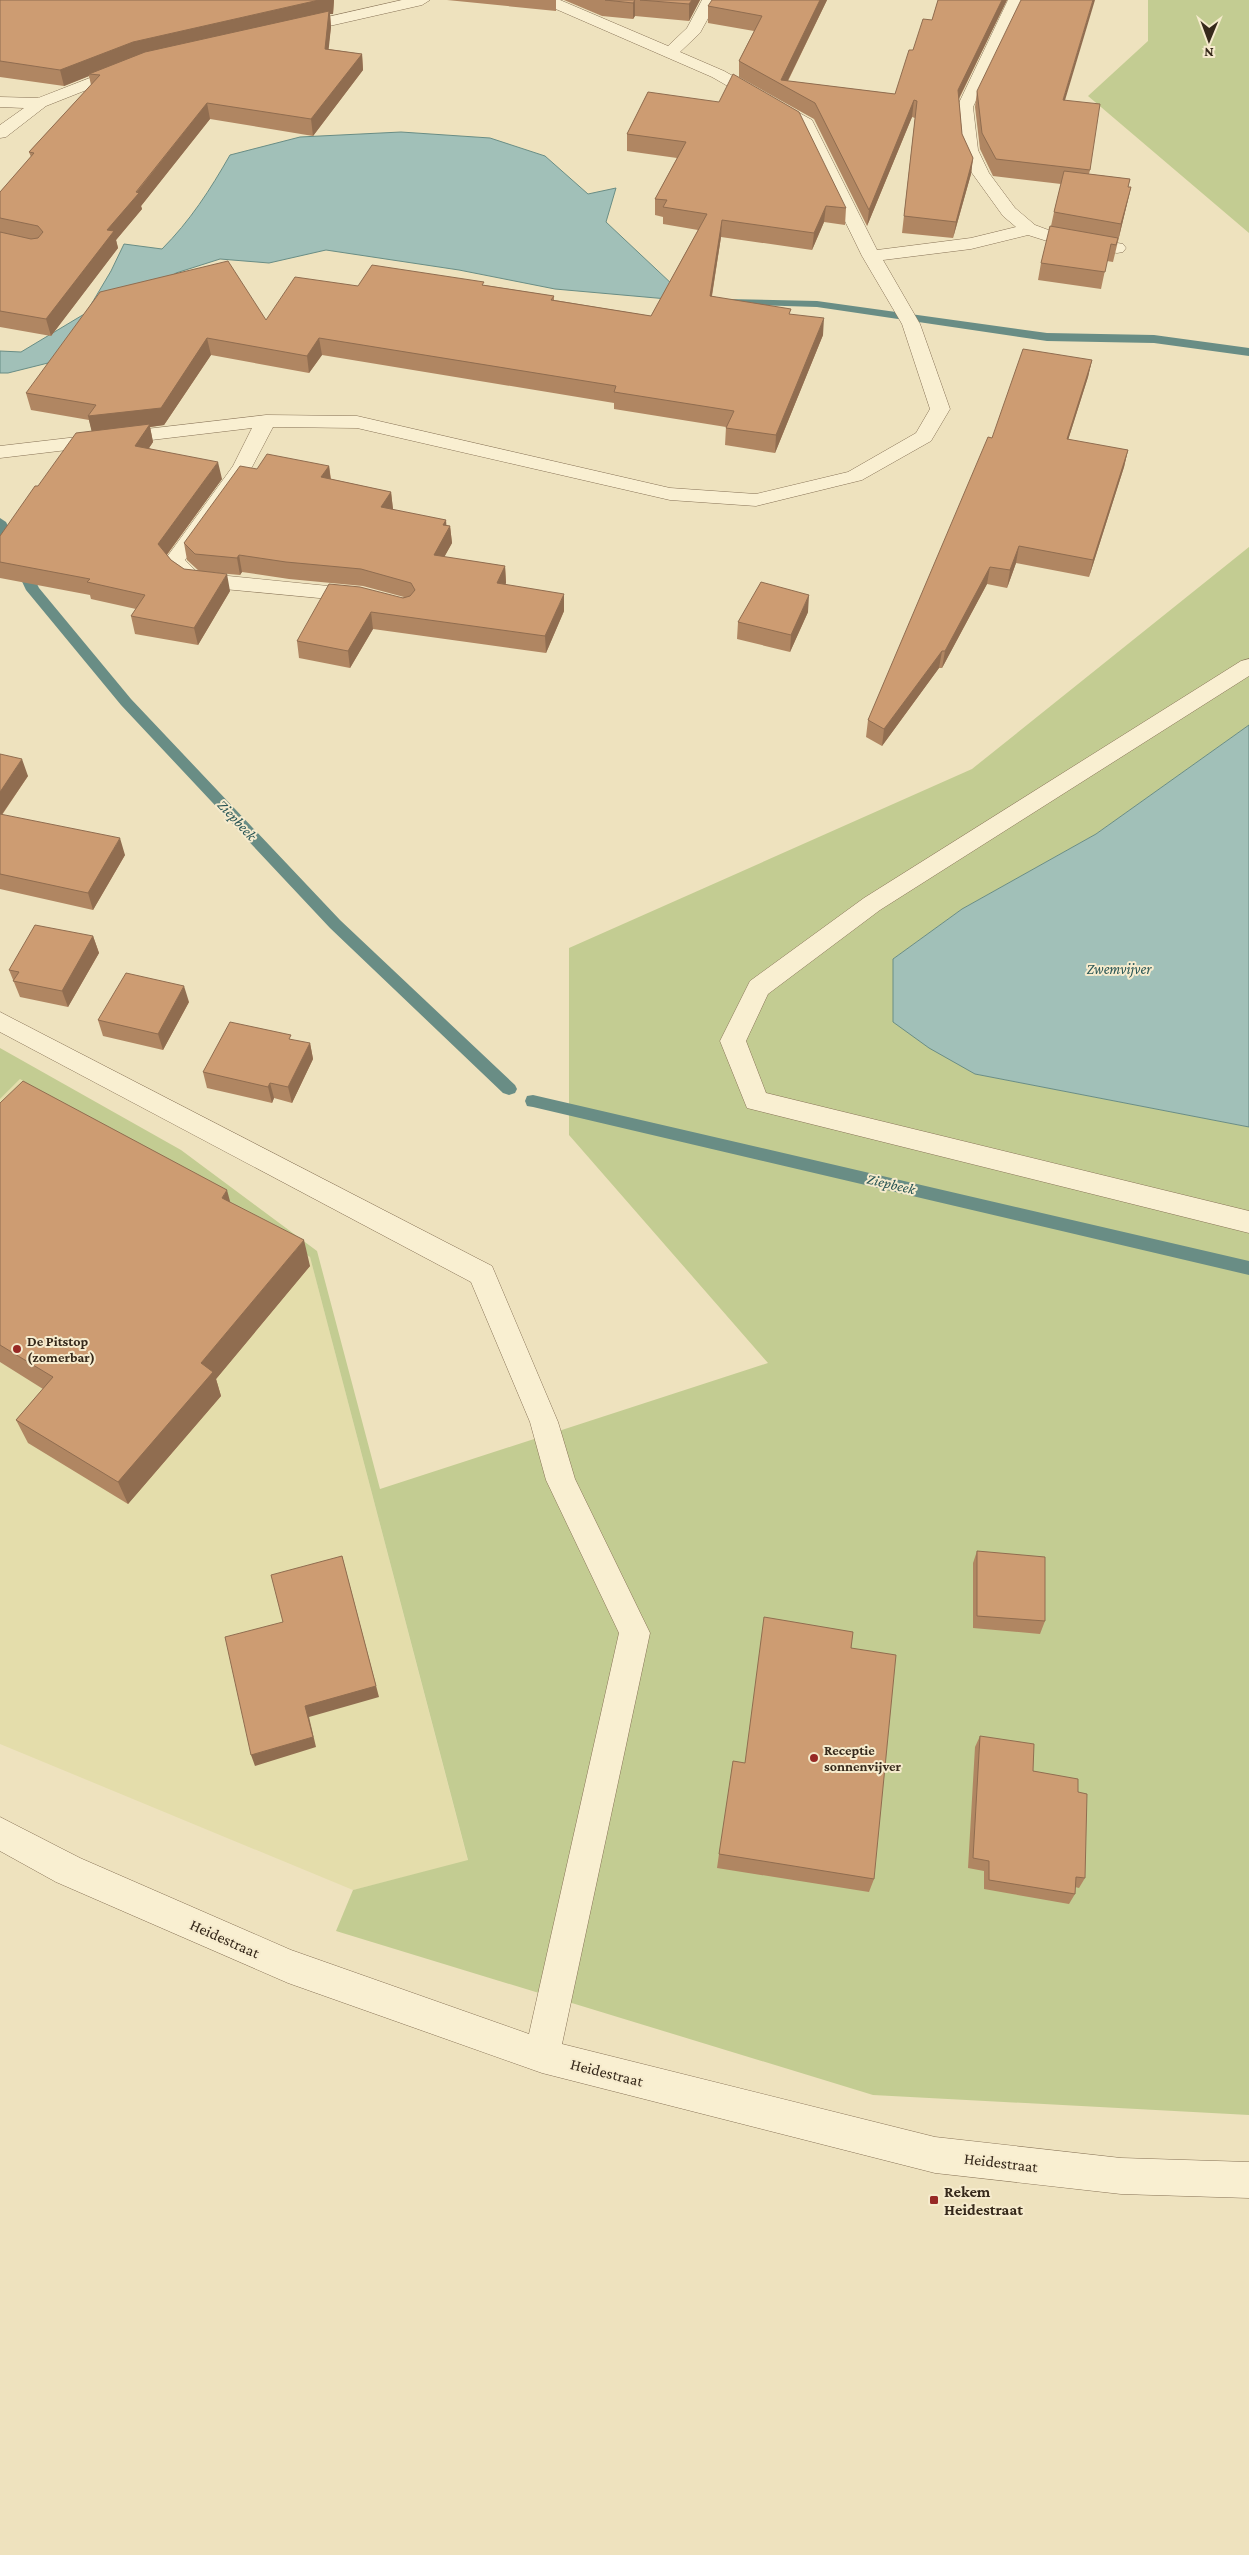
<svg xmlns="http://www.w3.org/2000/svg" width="1249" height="2555" font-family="'Crimson Pro',serif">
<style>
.farmland{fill:#e4ddab}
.green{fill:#c3cc92}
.water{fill:#a1c0b8;stroke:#698d85}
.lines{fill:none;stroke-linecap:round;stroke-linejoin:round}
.stream{fill:#698d85;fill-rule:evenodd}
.minor-casing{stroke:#877256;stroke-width:1}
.minor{fill:#f9efd1;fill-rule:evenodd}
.wall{fill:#b08662}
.shaded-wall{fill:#906d50}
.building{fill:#cd9c72;stroke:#906d50}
.poi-dot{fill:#972925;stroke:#f6ebcd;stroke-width:2}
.labels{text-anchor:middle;stroke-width:4;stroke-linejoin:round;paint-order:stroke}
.poi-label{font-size:14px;font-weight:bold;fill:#36291b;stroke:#f6ebcd;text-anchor:start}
.water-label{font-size:15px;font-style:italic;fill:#2a5655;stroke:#f6ebcd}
.near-street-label{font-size:16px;fill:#36291b;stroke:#f6ebcd}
.near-poi-label{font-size:16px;font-weight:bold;fill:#36291b;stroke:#f6ebcd;text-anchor:start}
</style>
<rect width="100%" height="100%" fill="#eee2be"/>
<path class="farmland" d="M20,1079l290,178 158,604 -115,29 -353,-146v-645z"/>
<path class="green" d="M1148,0h101v233l-161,-137 60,-55z
M1249,547v178l-153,109 -134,75 -69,50v63l82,52 274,53v988l-376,-20 -537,-164 17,-41 115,-30 -158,-603 -290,-178 -20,20v-51l181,102 136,101 63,238 388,-126 -199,-228v-187l403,-179z"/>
<path class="water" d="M401,132l89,6 55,18 43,38 28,-6 -10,34 84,79 -135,-12 -96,-19 -133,-20 -57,13 -49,-4 -44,14 -38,25 -70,60 -60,15h-8v-22l21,1 65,-39 25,-42 13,-27 38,5c28,-28 48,-59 68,-94l70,-18z
M1249,725v402l-274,-53 -46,-26 -36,-26v-63l69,-50 134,-75z"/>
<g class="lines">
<path class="stream" d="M726,299l91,2 230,32 107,2 95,13v8l-95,-13 -107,-2 -230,-34 -95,-3 -2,-2z
M0,518l6,4 33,66 92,111 209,221 175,165 2,4 -2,4 -6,2 -6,-2 -173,-165 -209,-223 -95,-115 -26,-55z
M533,1095l716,166v14l-716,-168 -6,-1 -2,-5 2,-5z"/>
<defs>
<path id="minor" d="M402,0h28l-8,5 -128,29 -8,-5 2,-3z
M539,0h21l108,46 19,-18 15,-28h16l-18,33 -20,19 44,19 88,49 65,130 94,-12 45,-11 -13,-11 -31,-43 -10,-23 -5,-43 51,-107h16l-51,107 5,43 11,23 26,35 20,17 16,6 72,13 3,4 -3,4 -6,1 -70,-12 -19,-6 -57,14 -88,11 37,64 30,85 -19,32 -69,39 -106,26 -86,-6 -313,-72 -84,-1 -21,40 -67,93 13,13 170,17 4,5 -4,5 -7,2 -169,-16 -7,-2 -21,-23 69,-95 19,-38 -252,30v-12l266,-31 91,1 313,72 86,6 92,-22 68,-39 14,-24 -28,-85 -40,-68 -63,-129 -87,-50 -170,-74z
M126,64l6,2 2,3 -2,3 -86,34 -40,31 -6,1v-13l24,-17 -24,-1v-10l38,1z
M1249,659v17l-369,234 -112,84 -22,47 20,52 483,118v22l-502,-125 -27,-67 30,-60 114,-83 377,-237z
M0,1012l492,254 66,156 17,57 75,154 -88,411 373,93 186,21 128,4v36l-128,-4 -186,-21 -393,-100 -254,-90 -232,-101 -56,-31v-34l80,41 211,92 238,84 90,-401 -73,-153 -16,-58 -59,-140 -471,-250z"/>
</defs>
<use href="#minor" class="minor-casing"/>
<use href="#minor" class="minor"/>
</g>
<path class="wall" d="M0,0h334l-1,14h-3l1,13 -3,22 34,5 1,16 -50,66 -103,-17 -69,87 1,3 -26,31 2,8 -67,88 -51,-9v-135l31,-35 -2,-5 62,-67 -2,-9 -25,10 -64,-9z
M447,0h109v11z
M564,0h136l-11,21 -54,-5 -2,3 -31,-3z
M827,0l-39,81 107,13 18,-44 19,-30 6,-20h69l-48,99 3,35 11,24 -2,16 -18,64 -51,-5 13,-115 -3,-1 -45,109 -53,-107 -75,-42v-16l15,-30 -46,-8v-17z
M977,91l88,9 25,70 -1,4 41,5 -2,8h3l-18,75 -6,-1 -6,28 -63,-9 3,-17 10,-37 3,-14 7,-28 -68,-8 -13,-27 -5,-42z
M648,92l198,116 -1,17 -21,-3 -12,28 -91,-13 -9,59 78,18 33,21 -48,118 -50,-8 1,-18 -112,-18v-6l-292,-48 -13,18 -98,-18 -47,70 -14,2 3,15 -4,6 73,31 -55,76 4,5 13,9 15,2 -12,-11 -3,-17 73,-74 72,-3 2,13 60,13 2,18 53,10v5l4,1 2,17 -8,14 61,9 1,17 -1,1 59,27 -18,42 -173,-24 -23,39 -51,-10 -2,-17 107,-44 -41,-11 -74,-7 -47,-7 -2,3 -33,-3 23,19 -32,54 -63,-11 -4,-18 5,-7 -45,-10 -1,-4 -90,-17v-42l38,-50 54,-55 -3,-11 -58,-10 -5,-17 240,-73 92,-34 126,-1 70,11v4l97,16 47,-86 -35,-6v-7l-8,-2v-16l22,-41 -50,-7v-17z
M1092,360l-4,17 -20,63 60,10 -4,17 -35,110 -73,-14 -9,25 -20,-4 -45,84h-3l-57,78 -16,-9 2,-17 124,-282z
M808,612l-18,40 -53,-13 1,-17z
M0,754l28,22 -26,39 123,40 -32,55 -93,-21z
M93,936l6,17 -31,54 -48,-10 -11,-27z
M189,1002l-26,48 -60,-14 -5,-16z
M310,1043l3,16 -21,44 -18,-5 -2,5 -65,-15 -4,-16z
M0,1103l230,100 80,63 -94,113 5,17 -93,108 -100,-61 -12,-23 27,-31 -43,-27z
M977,1551l68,70 -5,13 -67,-6v-65z
M851,1648l23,231 -5,13 -152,-24 2,-14 26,-91z
M980,1736l53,35 45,21 7,86 -6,10 -4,-1v7l-6,10 -85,-15v-18l-16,-3 7,-121z"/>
<path class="shaded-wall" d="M319,0h15l-1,14h-3l1,13 -4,38 -238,9v2l-25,10 -4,-16 73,-28z
M635,0v16l-2,3v-16z
M692,0h8l-11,21v-17z
M820,0h7l-42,86 -4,-6z
M1002,0h5l-52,106 3,-16z
M1093,0h2l-35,117 3,-17z
M362,54l1,16 -50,66 -2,-17z
M914,100l-2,17 -45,109 2,-16z
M207,103l3,16 -69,87 1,3 -26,31 2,8 -67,88 -5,-17 61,-89z
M973,158l-2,16 -18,64 3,-16z
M1131,187l-4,17 -9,37 3,-17z
M826,206l-2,16 -12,28 2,-17z
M722,220l-1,17 -12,76 1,-17z
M824,318l-1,17 -48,118 1,-18z
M207,338l4,17 -47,70 -14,2 3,15 -14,21 -47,-30 -4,-17z
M319,338l3,17 -13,18 -2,-17z
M1092,360l-4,17 -25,79 4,-17z
M1128,450l-4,17 -35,110 4,-17z
M218,462l4,17 -60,82 -4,-17z
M329,466l2,17 -10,-6z
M391,492l2,17 -10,15 -2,-17z
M446,520l1,12 3,-6 2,17 -16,29 -2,-17 9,-30z
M1019,546l-3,17 -9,25 3,-18z
M239,555l3,17 -2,3 -3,-17z
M505,566l1,17 -8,17 -1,-17z
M990,567l-3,17 -45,84 3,-17z
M227,574l3,17 -32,54 -4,-17z
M564,594v17l-18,42 -1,-17z
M809,595l-1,17 -18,40 1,-17z
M371,612l2,17 -23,39 -2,-17z
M942,651l-3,17 -57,78 2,-17z
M22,759l6,17 -28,41v-25z
M120,838l5,17 -32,55 -5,-17z
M93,936l6,17 -31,54 -6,-16z
M184,986l5,16 -26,48 -5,-16z
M310,1043l3,16 -21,44 -4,-16z
M270,1083l4,15 -2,5 -4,-16z
M227,1190l7,26 -12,-18z
M304,1240l6,26 -94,113 5,17 -93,108 -10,-22 83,-119z
M342,1556l37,141 -70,20 7,30 -61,19 -4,-11 54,-49z"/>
<path class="building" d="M0,0h319l-186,42 -73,28 -60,-9z
M605,0h30l-2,3z
M640,0h52l-3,4z
M712,0h108l-39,80 114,14 14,-44h4l10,-31 9,1 6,-20h64l-44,90 4,44 11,24 -17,64 -52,-6 13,-115 -3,-1 -45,110 -54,-107 -76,-42 23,-45 -54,-10z
M1021,0h72l-30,100 37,4 -10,66 -94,-11 -14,-26 -5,-42z
M329,11l-4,38 37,5 -51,65 -104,-16 -71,89 3,1 -32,37 7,1 -68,88 -46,-8v-79l31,7 7,-1 5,-6 -5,-6 -38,-8v-26l34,-39 -5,-1 71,-77 -11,-1 56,-22z
M733,74l66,38 47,96 -20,-2 -12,27 -92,-13 -12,76 81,13 -2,5 35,4 -48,117 -50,-7 8,-17 -120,-19 2,-6 -297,-48 -12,18 -100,-18 -46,70 -73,8 8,-11 -70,-12 74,-101 128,-31 38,59 29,-43 63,9 14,-21 112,17 -2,3 72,11 -3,4 100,16 56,-102 -44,-7 4,-7 -12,-1 31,-57 -59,-8 21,-42 71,10z
M1064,171l66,8 -2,8h3l-10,37 -67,-12z
M1050,226l68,12 -2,7 -5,-1 -6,28 -64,-9z
M1023,349l69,11 -25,79 61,11 -35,110 -74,-14 -9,24 -20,-3 -45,84h-3l-58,78 -16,-9 120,-283 4,1z
M150,424l-15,22 83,16 -60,82 13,16 13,9 43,5 -33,54 -63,-12 14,-21 -58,-13 3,-3 -90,-17v-26l35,-50h3l38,-53z
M267,454l62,12 -8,11 70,15 -10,15 65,13 -3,5 7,1 -16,29 71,11 -8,17 67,11 -19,42 -174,-24 -23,39 -51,-10 32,-57 31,3 43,11 7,-2 5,-6 -4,-7 -50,-14 -75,-7 -47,-7 -2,3 -42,-4 -11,-11 56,-77 17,3z
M761,582l48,13 -18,40 -53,-13z
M0,754l22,5 -22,33z
M0,814l120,24 -32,55 -88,-19z
M35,925l58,11 -31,55 -49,-10 6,-9 -10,-2z
M126,973l58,13 -26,48 -60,-14z
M230,1022l61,13 -2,4 21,4 -22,44 -18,-4 -2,4 -65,-15z
M23,1081l204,109 -5,8 82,42 -103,123 12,9 -95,110 -102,-62 37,-43 -53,-32v-242z
M977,1551l68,6v64l-68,-5z
M342,1556l34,130 -71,20 8,31 -62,18 -26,-118 58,-15 -12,-47z
M764,1617l89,15 -2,16 45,7 -22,224 -155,-25 14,-93 12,2z
M980,1736l54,8 -1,27 45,8v13l9,2 -2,84 -9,-1 -1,17 -86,-14v-19l-16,-3z"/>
<g class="poi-dot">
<circle cx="17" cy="1349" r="5"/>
<circle cx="814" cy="1758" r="5"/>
<rect x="929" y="2195" width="10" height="10" rx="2.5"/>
</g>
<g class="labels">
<g class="poi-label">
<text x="27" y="1346">De Pitstop<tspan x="27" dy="16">(zomerbar)</tspan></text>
<text x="824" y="1755">Receptie<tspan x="824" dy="16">sonnenvijver</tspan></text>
</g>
<g class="water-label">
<text transform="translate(237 820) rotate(47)" y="5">Ziepbeek</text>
<text x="1119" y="974">Zwemvijver</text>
<text transform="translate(891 1184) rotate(13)" y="5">Ziepbeek</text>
</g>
<g class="near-street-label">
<text transform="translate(225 1938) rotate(24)" y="6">Heidestraat</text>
<text transform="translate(607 2072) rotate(14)" y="6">Heidestraat</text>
<text transform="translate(1001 2162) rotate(7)" y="6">Heidestraat</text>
</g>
<g class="near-poi-label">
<text x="944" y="2197">Rekem<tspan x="944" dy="18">Heidestraat</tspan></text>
</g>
</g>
<g transform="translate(1209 40) rotate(181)" stroke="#f6ebcd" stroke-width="4" paint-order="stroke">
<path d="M0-4L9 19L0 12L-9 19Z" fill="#36291b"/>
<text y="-8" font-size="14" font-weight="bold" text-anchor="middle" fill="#36291b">N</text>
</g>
</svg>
